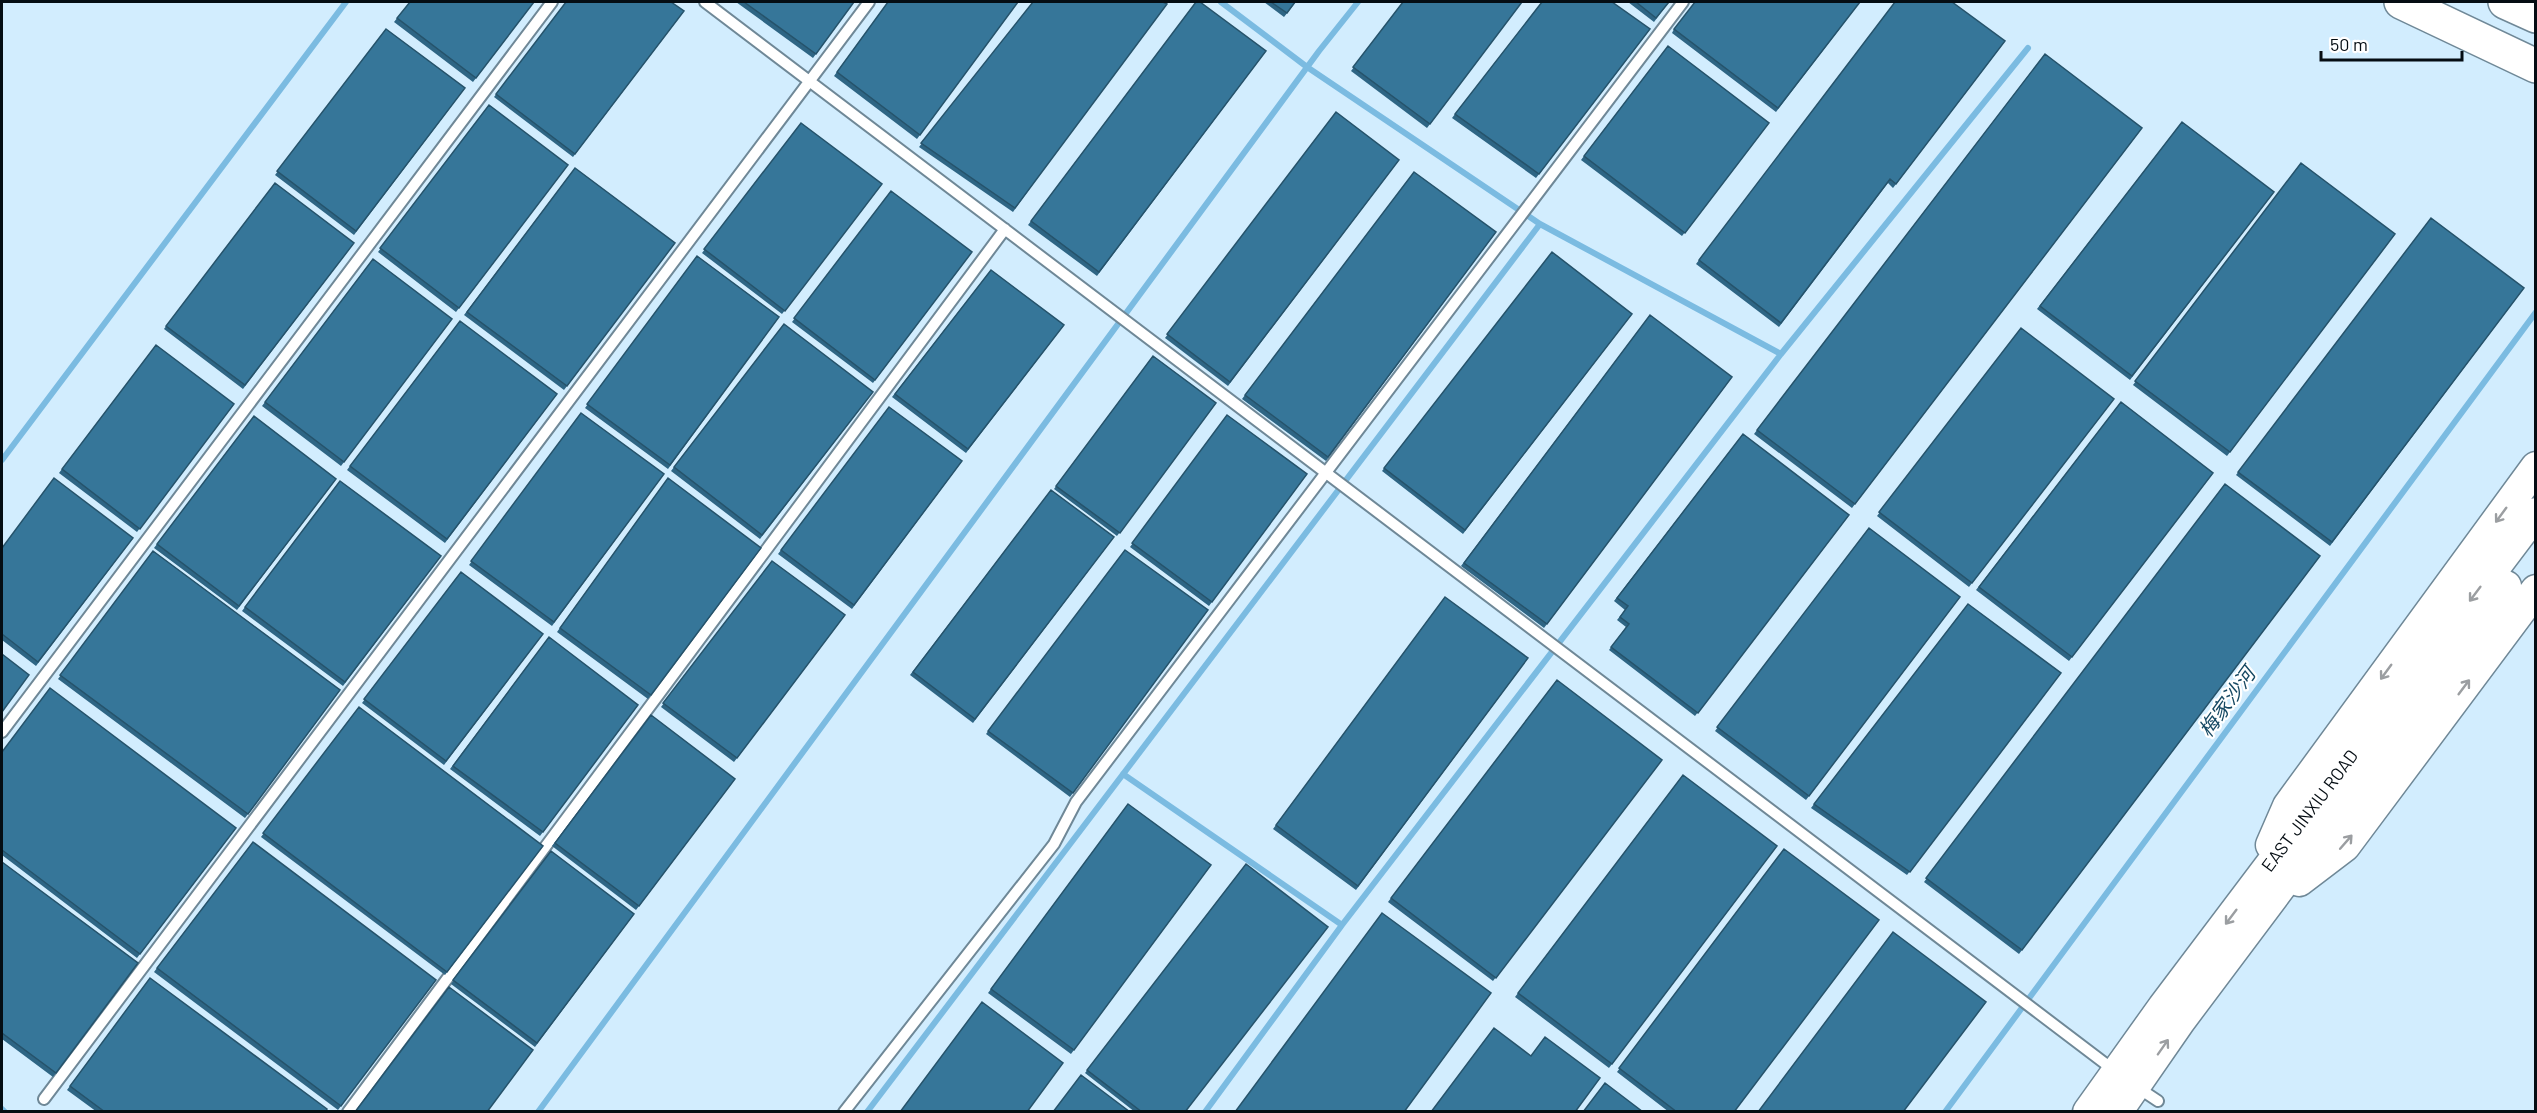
<svg xmlns="http://www.w3.org/2000/svg" width="2537" height="1113" font-family="Barlow,'Noto Sans SC',sans-serif">
<style>
.lines{fill:none;stroke-linecap:round;stroke-linejoin:round}
.stream{stroke:#7bbbe1;stroke-width:6}
.lane-casing{stroke:#6f8897;stroke-width:14}
.secondary-casing{stroke:#6f8897;stroke-width:33}
.highway-casing{stroke:#6f8897;stroke-width:36}
.lane{stroke:#fff;stroke-width:10}
.secondary{stroke:#fff;stroke-width:30}
.highway{stroke:#fff;stroke-width:33}
.wall{fill:#2e6584}
.building{fill:#367699;stroke:#26536b;stroke-width:1.5}
.oneway{stroke:#9b9ea1}
.labels{text-anchor:middle;stroke-width:4.5;stroke-linejoin:round;paint-order:stroke}
.street-label{font-size:18px;fill:#050d13;stroke:#fff}
.water-label{font-size:20px;font-style:italic;fill:#154862;stroke:#fff}
</style>
<rect width="100%" height="100%" fill="#d2edfe"/>
<g class="lines">
<path class="stream" d="M1221,2l86,65 233,157 241,130 247,-306
M2,460l344,-458
M1123,774l219,151 439,-571
M2,1109l3,3
M538,1112l781,-1061 39,-49
M867,1112l673,-888
M1205,1112l137,-187
M1945,1112l591,-800"/>
<defs>
<path id="lane" d="M705,2l1410,1069
M2,732l550,-730
M2137,1087l21,14
M44,1099l825,-1097
M348,1112l657,-883
M844,1112l210,-268 22,-42 607,-800"/>
<path id="secondary" d="M2271,845l17,-39 248,-339
M2299,881l46,-35 191,-256
M2088,1112l75,-105 373,-494
M2117,1112l63,-91 326,-435"/>
<path id="highway" d="M2401,2l135,64
M2505,2l31,14"/>
</defs>
<use href="#lane" class="lane-casing"/>
<use href="#secondary" class="secondary-casing"/>
<use href="#highway" class="highway-casing"/>
<use href="#lane" class="lane"/>
<use href="#secondary" class="secondary"/>
<use href="#highway" class="highway"/>
</g>
<path class="wall" d="M410,2h124l-61,80 -79,-60z
M566,2l118,9 -111,146 -79,-60z
M736,2h118l-41,56z
M888,2h130l-101,137 -83,-63z
M1033,2h130l-150,210 -94,-65z
M1196,2l70,49 -169,225 -69,-51z
M1264,2h32l-12,15z
M1403,2h119l-95,126 -76,-57z
M1542,2l108,27 -114,149 -84,-60z
M1628,2h41l-15,20z
M1860,2l-84,110 -104,-79 2,-4z
M1895,2l110,39 -112,147 -5,-5 -109,144 -83,-63z
M386,29l79,59 -111,147 -79,-60z
M1668,46l101,77 -87,113 -101,-76z
M2045,54l97,74 -290,380 -98,-74z
M489,105l79,60 -112,147 -78,-60z
M1336,112l63,48 -171,226 -63,-48z
M2182,122l92,70 -144,188 -93,-71z
M801,123l81,61 -100,130 -80,-61z
M2301,163l94,71 -168,222 -94,-71z
M575,168l100,75 -111,147 -100,-75z
M1414,172l82,60 -170,229 -84,-62z
M275,183l79,60 -111,146 -79,-60z
M891,191l81,61 -99,131 -81,-61z
M2431,218l93,70 -194,258 -94,-71z
M1552,252l80,62 -169,220 -81,-63z
M697,256l82,61 -111,152 -83,-61z
M373,259l79,60 -111,147 -79,-60z
M991,270l73,55 -98,128 -74,-56z
M1650,315l82,62 -188,251 -83,-62z
M460,321l97,73 -112,149 -98,-73z
M784,324l89,68 -113,147 -89,-68z
M2021,328l93,71 -145,188 -92,-71z
M156,345l78,59 -97,128 -78,-59z
M1153,356l63,47 -99,133 -63,-47z
M2121,402l92,71 -144,188 -93,-71z
M889,407l73,54 -110,148 -74,-55z
M581,413l83,61 -112,152 -83,-61z
M1227,415l80,59 -98,132 -79,-59z
M254,416l82,63 -99,131 -83,-62z
M1743,434l106,81 -154,201 -86,-66 17,-23 -9,-7 8,-10 -11,-9z
M668,478l93,70 -113,151 -91,-67z
M340,481l101,75 -98,130 -101,-75z
M2225,484l95,72 -301,398 -95,-72z
M1051,490l63,47 -141,186 -63,-48z
M1869,528l91,69 -154,203 -91,-69z
M133,538l-97,128 -34,-26v-92z
M1125,550l83,60 -138,187 -84,-63z
M153,551l187,139 -95,128 -187,-139z
M772,561l73,54 -111,147 -73,-55z
M461,572l82,62 -99,131 -82,-62z
M1445,597l83,61 -172,232 -83,-61z
M1968,604l93,69 -154,202 -96,-67z
M549,637l89,68 -98,131 -90,-67z
M1557,680l105,80 -169,221 -105,-79z
M359,707l184,139 -98,129 -184,-138z
M651,715l84,64 -99,131 -84,-64z
M2,752l234,76 -99,130 -135,-103z
M1683,775l94,71 -168,222 -94,-71z
M1128,804l83,61 -140,189 -83,-61z
M253,842l183,138 -98,130 -184,-138z
M1784,849l-49,263h-66l-52,-40z
M551,851l83,63 -99,133 -84,-63z
M2,862l136,101 -85,114 -51,-38z
M1246,864l-60,248h-51l-50,-39z
M150,978l176,134h-229l-30,-22z"/>
<path class="building" d="M410,2h124l-58,76 -79,-60z
M566,2h105l13,9 -109,143 -79,-60z
M744,2h110l-38,52z
M888,2h130l-98,133 -83,-63z
M1033,2h130l4,2 -152,204 -94,-65z
M1196,2h4l66,49 -167,221 -68,-51z
M1271,2h24l-8,11z
M1403,2h119l-92,122 -77,-57z
M1542,2h70l38,27 -111,145 -84,-60z
M1636,2h33l-13,16z
M1695,2h165l-82,106 -104,-79z
M1895,2h57l53,39 -109,143 -6,-5 -109,144 -82,-63z
M386,29l79,59 -109,143 -79,-60z
M1668,46l101,77 -84,110 -101,-77z
M2045,54l97,74 -287,376 -98,-74z
M489,105l79,60 -109,143 -79,-60z
M1336,112l63,48 -169,222 -63,-48z
M2182,122l92,70 -142,184 -92,-70z
M801,123l81,61 -97,127 -81,-62z
M2301,163l94,71 -165,218 -95,-71z
M575,168l100,75 -108,143 -100,-74z
M1414,172l82,60 -168,225 -83,-62z
M275,183l79,60 -109,142 -79,-59z
M891,191l81,61 -97,128 -81,-62z
M2431,218l93,70 -192,254 -94,-70z
M1552,252l80,62 -167,216 -81,-62z
M697,256l82,61 -109,148 -83,-61z
M373,259l79,60 -108,143 -79,-60z
M991,270l73,55 -96,124 -73,-55z
M1650,315l82,62 -185,247 -83,-61z
M460,321l97,73 -110,145 -97,-73z
M784,324l89,68 -111,143 -88,-68z
M2021,328l93,71 -142,184 -93,-71z
M156,345l78,59 -94,125 -78,-60z
M1153,356l63,47 -96,130 -64,-47z
M2121,402l92,71 -141,184 -93,-70z
M889,407l73,54 -108,144 -73,-55z
M581,413l83,61 -110,148 -83,-61z
M1227,415l80,59 -95,128 -80,-59z
M254,416l82,63 -97,127 -82,-62z
M1743,434l106,81 -151,198 -87,-66 18,-23 -9,-7 8,-11 -11,-8z
M54,478l79,60 -95,124 -36,-28v-86z
M668,478l93,70 -110,147 -91,-67z
M340,481l101,75 -96,126 -100,-75z
M2225,484l95,72 -298,394 -96,-72z
M1051,490l63,47 -139,182 -62,-47z
M1869,528l91,69 -151,199 -92,-69z
M1125,550l83,60 -135,183 -85,-62z
M153,551l187,139 -92,124 -188,-139z
M772,561l73,54 -108,143 -74,-55z
M461,572l82,62 -97,127 -82,-62z
M1445,597l83,61 -170,228 -82,-61z
M1968,604l93,69 -151,199 -96,-68z
M549,637l89,68 -95,127 -90,-66z
M2,654l27,21 -27,37z
M1557,680l105,80 -166,218 -105,-80z
M50,688l186,140 -96,126 -138,-104v-98z
M359,707l184,139 -96,126 -184,-139z
M651,715l84,64 -96,127 -84,-63z
M1683,775l94,71 -165,218 -94,-71z
M1128,804l83,61 -137,185 -83,-61z
M253,842l183,138 -95,126 -184,-138z
M1784,849l95,71 -145,192h-57l-58,-44z
M551,851l83,63 -97,129 -84,-63z
M2,862l136,101 -82,110 -54,-40z
M1246,864l82,63 -143,185h-43l-55,-42z
M1382,913l109,80 -87,119h-169z
M1893,932l93,70 -83,110h-145z
M150,978l177,131 -1,3h-221l-35,-26z
M449,987l84,63 -46,62h-132z
M982,1002l81,61 -36,49h-127z
M1494,1028l37,28 14,-19 55,41 -25,34h-144z
M1081,1075l49,37h-77z
M1605,1083l38,29h-60z"/>
<defs><path id="oneway-shaft" d="M-6 0H5M1.5-3L5.5 0L1.5 3" fill="none" stroke-width="1.6" stroke-linecap="round" stroke-linejoin="round" transform="scale(1.5)"/></defs>
<g class="oneway">
<use href="#oneway-shaft" transform="translate(2501 515) rotate(126)"/>
<use href="#oneway-shaft" transform="translate(2475 594) rotate(127)"/>
<use href="#oneway-shaft" transform="translate(2386 672) rotate(126)"/>
<use href="#oneway-shaft" transform="translate(2464 687) rotate(-53)"/>
<use href="#oneway-shaft" transform="translate(2346 842) rotate(-49)"/>
<use href="#oneway-shaft" transform="translate(2231 917) rotate(127)"/>
<use href="#oneway-shaft" transform="translate(2163 1047) rotate(-55)"/>
</g>
<g class="labels">
<g class="street-label">
<text transform="translate(2310 811) rotate(-53)" y="6">EAST JINXIU ROAD</text>
</g>
<g class="water-label">
<text transform="translate(2227 702) rotate(-54)" y="7">梅家沙河</text>
</g>
</g>
<rect width="2537" height="1113" fill="none" stroke="#050d13" stroke-width="6"/>
<path d="M2321 51v9h141v-9" fill="none" stroke="#050d13" stroke-width="3"/>
<text x="2330" y="51" font-size="18" fill="#050d13" stroke="#ffffff" stroke-width="4.5" paint-order="stroke">50 m</text>
</svg>
